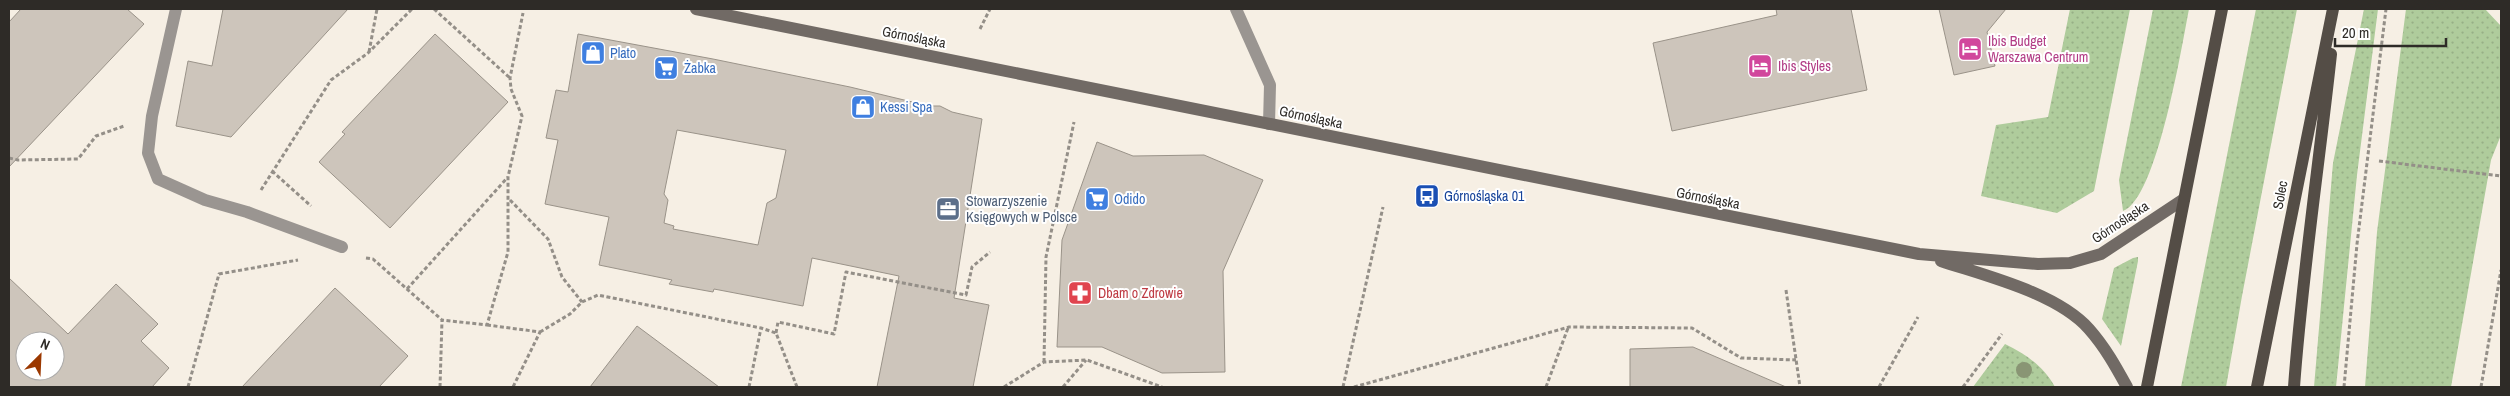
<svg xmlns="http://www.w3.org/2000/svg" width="2510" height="396" font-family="'Archivo Narrow',sans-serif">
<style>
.green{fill:url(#green-dots)}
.building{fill:#cdc5bb;stroke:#9a9389;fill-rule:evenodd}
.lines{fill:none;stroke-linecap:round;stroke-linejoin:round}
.path{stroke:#948f88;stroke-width:3;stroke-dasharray:4 2.5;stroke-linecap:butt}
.lane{stroke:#9a9591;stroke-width:12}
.street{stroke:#9a9591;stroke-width:12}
.secondary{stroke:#716a65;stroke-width:12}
.primary{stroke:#544d46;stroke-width:12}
.tree{fill:#899574}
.labels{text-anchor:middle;stroke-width:4;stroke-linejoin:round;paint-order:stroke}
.street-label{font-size:14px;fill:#2e2b27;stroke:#fff}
.hotel-label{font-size:14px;fill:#b23c85;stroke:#fff;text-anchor:start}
.shop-label{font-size:14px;fill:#366cbe;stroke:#fff;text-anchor:start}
.transit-label{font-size:14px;fill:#164399;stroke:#fff;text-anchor:start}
.service-label{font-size:14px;fill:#4e5e75;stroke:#fff;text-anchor:start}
.health-label{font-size:14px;fill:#be3a42;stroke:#fff;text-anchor:start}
</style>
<defs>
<pattern id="green-dots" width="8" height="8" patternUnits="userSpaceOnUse" patternTransform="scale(1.25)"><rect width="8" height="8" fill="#afcc9c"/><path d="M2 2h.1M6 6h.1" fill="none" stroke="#97af86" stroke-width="1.8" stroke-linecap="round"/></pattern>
</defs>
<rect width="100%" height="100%" fill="#f6efe4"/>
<path class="green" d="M2070,9h60l-36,182 -37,22 -76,-17 15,-71 52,-8z
M2153,9h36c-7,36 -32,190 -66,202l-4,-31z
M2256,9h41l-55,287 -16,91h-45z
M2364,9h14l-21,166 -21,212h-22l19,-224z
M2406,9h79l16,17v109l-10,25 -40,227h-86l12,-155z
M2138,257v4l-17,85 -19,-27 12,-51 19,-10z
M2005,344c21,10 39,23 50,43h-82z"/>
<path class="building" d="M21,9h106l17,15 -135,143v-145z
M223,9h125l-117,128 -55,-11 12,-65 24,5z
M1776,9h75l16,81 -195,41 -19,-88 124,-28z
M1939,9h67l-19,23 8,34 -41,9z
M435,34l73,68 -118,126 -71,-66 26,-28 -3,-2z
M578,34l135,25 137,28 79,19h11l12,6 30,7 -28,179 35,7 -16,82h-96l22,-111 -87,-18 -9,48 -89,-17 -1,3 -44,-8 3,-4 -73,-15 10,-48 -64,-13 13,-64 -12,-2 10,-48 12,2zM677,130l109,20 -10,48 -9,5 -9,42 -85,-16 1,-3 -10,-3 4,-23 -4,-6z
M1097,142l36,14 71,-1 59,25 -40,91 2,101 -63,1 -60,-26h-45l5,-107z
M9,278l59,56 48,-50 42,40 -17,17 28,27 -17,19h-143zM25,341h30v30h-30z
M335,288l73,68 -29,31h-137z
M637,326l82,61h-129z
M1693,347l93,40h-156v-38z"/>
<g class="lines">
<path class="path" d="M434,9l76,69
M980,29l10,-20
M369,52l8,-43
M9,158l9,2 60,-1 18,-23 28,-10
M2379,161l122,15
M272,171l39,35
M261,190l70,-110 37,-27 44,-44
M510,200l38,39 14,38 20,25
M366,258l7,1 69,61
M407,289l101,-112
M1786,290l14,97
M487,325l53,7 -27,55
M540,332l30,-18 12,-12 16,-7 163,33 15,5 21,54
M776,333l2,-11 56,12 12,-62 120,23 6,-28 18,-15
M1044,362l2,-105 28,-135
M188,387l31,-113 79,-14
M440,387l2,-67 45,5 21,-73v-75l14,-61 -11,-27 -1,-11 13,-65
M749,387l12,-59
M1004,387l40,-25 43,-2 75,27
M1063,387l23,-27
M1343,387l40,-180
M1354,387l215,-60 123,1 49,30 55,2
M1546,387l22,-59
M1879,387l39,-70
M1963,387l39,-53
M2344,387l13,-143 29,-235
M2481,387l20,-117"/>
<path class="lane" d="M176,9l-24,107 -4,37 10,26 47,21 42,12 95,35"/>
<path class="street" d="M1236,9l34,76 -1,39"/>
<path class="secondary" d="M696,9l1223,245 119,10 32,-1 31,-9 83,-55
M1941,261c45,15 116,32 148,68 16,18 27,38 38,58"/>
<path class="primary" d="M2147,387l75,-378
M2257,387l76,-378
M2294,387c8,-111 25,-222 37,-333"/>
</g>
<circle class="tree" cx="2024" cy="370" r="8"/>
<defs>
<symbol id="hotel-square" viewBox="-11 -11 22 22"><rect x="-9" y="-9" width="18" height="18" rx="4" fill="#d1479c" stroke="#fff"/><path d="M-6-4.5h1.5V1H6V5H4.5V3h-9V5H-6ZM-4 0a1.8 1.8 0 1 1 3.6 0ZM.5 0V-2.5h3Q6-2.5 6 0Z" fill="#fff"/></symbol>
<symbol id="shop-square" viewBox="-11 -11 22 22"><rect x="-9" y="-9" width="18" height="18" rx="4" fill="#3f7fe0" stroke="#fff"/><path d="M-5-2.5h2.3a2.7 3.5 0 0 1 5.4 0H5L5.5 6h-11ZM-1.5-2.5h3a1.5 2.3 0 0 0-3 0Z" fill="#fff"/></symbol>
<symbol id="supermarket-square" viewBox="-11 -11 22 22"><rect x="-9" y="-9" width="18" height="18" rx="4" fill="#3f7fe0" stroke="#fff"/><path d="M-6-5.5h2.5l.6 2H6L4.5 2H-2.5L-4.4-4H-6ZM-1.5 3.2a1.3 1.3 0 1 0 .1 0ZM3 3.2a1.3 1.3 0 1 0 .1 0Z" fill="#fff"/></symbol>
<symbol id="bus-square" viewBox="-11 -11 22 22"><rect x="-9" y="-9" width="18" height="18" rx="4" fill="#1a4fb4" stroke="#fff"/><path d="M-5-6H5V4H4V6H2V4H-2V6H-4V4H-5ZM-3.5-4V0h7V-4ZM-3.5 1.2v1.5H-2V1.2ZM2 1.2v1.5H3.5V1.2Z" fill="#fff"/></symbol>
<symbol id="office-square" viewBox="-11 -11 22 22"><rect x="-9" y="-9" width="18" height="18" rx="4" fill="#5c6f8a" stroke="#fff"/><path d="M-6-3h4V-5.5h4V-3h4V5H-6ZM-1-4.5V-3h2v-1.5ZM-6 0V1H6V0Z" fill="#fff"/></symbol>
<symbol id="pharmacy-square" viewBox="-11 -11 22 22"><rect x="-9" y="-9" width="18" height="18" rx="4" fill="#e0444e" stroke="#fff"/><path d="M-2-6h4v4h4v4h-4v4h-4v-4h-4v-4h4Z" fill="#fff"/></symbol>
</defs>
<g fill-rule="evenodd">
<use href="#hotel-square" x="1956" y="35" width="28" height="28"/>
<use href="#shop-square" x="579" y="39" width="28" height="28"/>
<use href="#hotel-square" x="1746" y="52" width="28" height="28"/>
<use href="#supermarket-square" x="652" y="54" width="28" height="28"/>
<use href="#shop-square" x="849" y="93" width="28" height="28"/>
<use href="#bus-square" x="1413" y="182" width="28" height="28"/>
<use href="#supermarket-square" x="1083" y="185" width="28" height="28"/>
<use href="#office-square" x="934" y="195" width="28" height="28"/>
<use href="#pharmacy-square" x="1066" y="279" width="28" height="28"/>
</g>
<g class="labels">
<g class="street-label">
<text transform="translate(914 37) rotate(11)" y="5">Górnośląska</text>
<text transform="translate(1311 117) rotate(12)" y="5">Górnośląska</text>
<text transform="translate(2280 195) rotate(-79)" y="5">Solec</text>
<text transform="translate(1708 198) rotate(11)" y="5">Górnośląska</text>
<text transform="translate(2120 222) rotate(-33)" y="5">Górnośląska</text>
</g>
<g class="hotel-label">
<text x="1988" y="46">Ibis Budget<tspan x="1988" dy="16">Warszawa Centrum</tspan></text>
<text x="1778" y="71">Ibis Styles</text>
</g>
<g class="shop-label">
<text x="610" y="58">Plato</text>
<text x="684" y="73">Żabka</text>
<text x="880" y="112">Kessi Spa</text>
<text x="1114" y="204">Odido</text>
</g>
<g class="transit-label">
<text x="1444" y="201">Górnośląska 01</text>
</g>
<g class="service-label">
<text x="966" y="206">Stowarzyszenie<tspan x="966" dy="16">Księgowych w Polsce</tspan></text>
</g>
<g class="health-label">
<text x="1098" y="298">Dbam o Zdrowie</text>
</g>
</g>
<rect width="2510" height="396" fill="none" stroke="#2e2b27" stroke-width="20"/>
<g transform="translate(40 356) rotate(24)"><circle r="24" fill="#ffffff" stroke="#abaaa9"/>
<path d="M0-4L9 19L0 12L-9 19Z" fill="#9b3800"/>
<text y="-8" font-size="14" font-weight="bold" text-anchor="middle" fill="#2e2b27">N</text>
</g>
<path d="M2335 38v8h111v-8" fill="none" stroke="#2e2b27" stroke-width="2.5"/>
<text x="2342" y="38" font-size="15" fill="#2e2b27" stroke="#ffffff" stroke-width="4" paint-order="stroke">20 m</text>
</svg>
